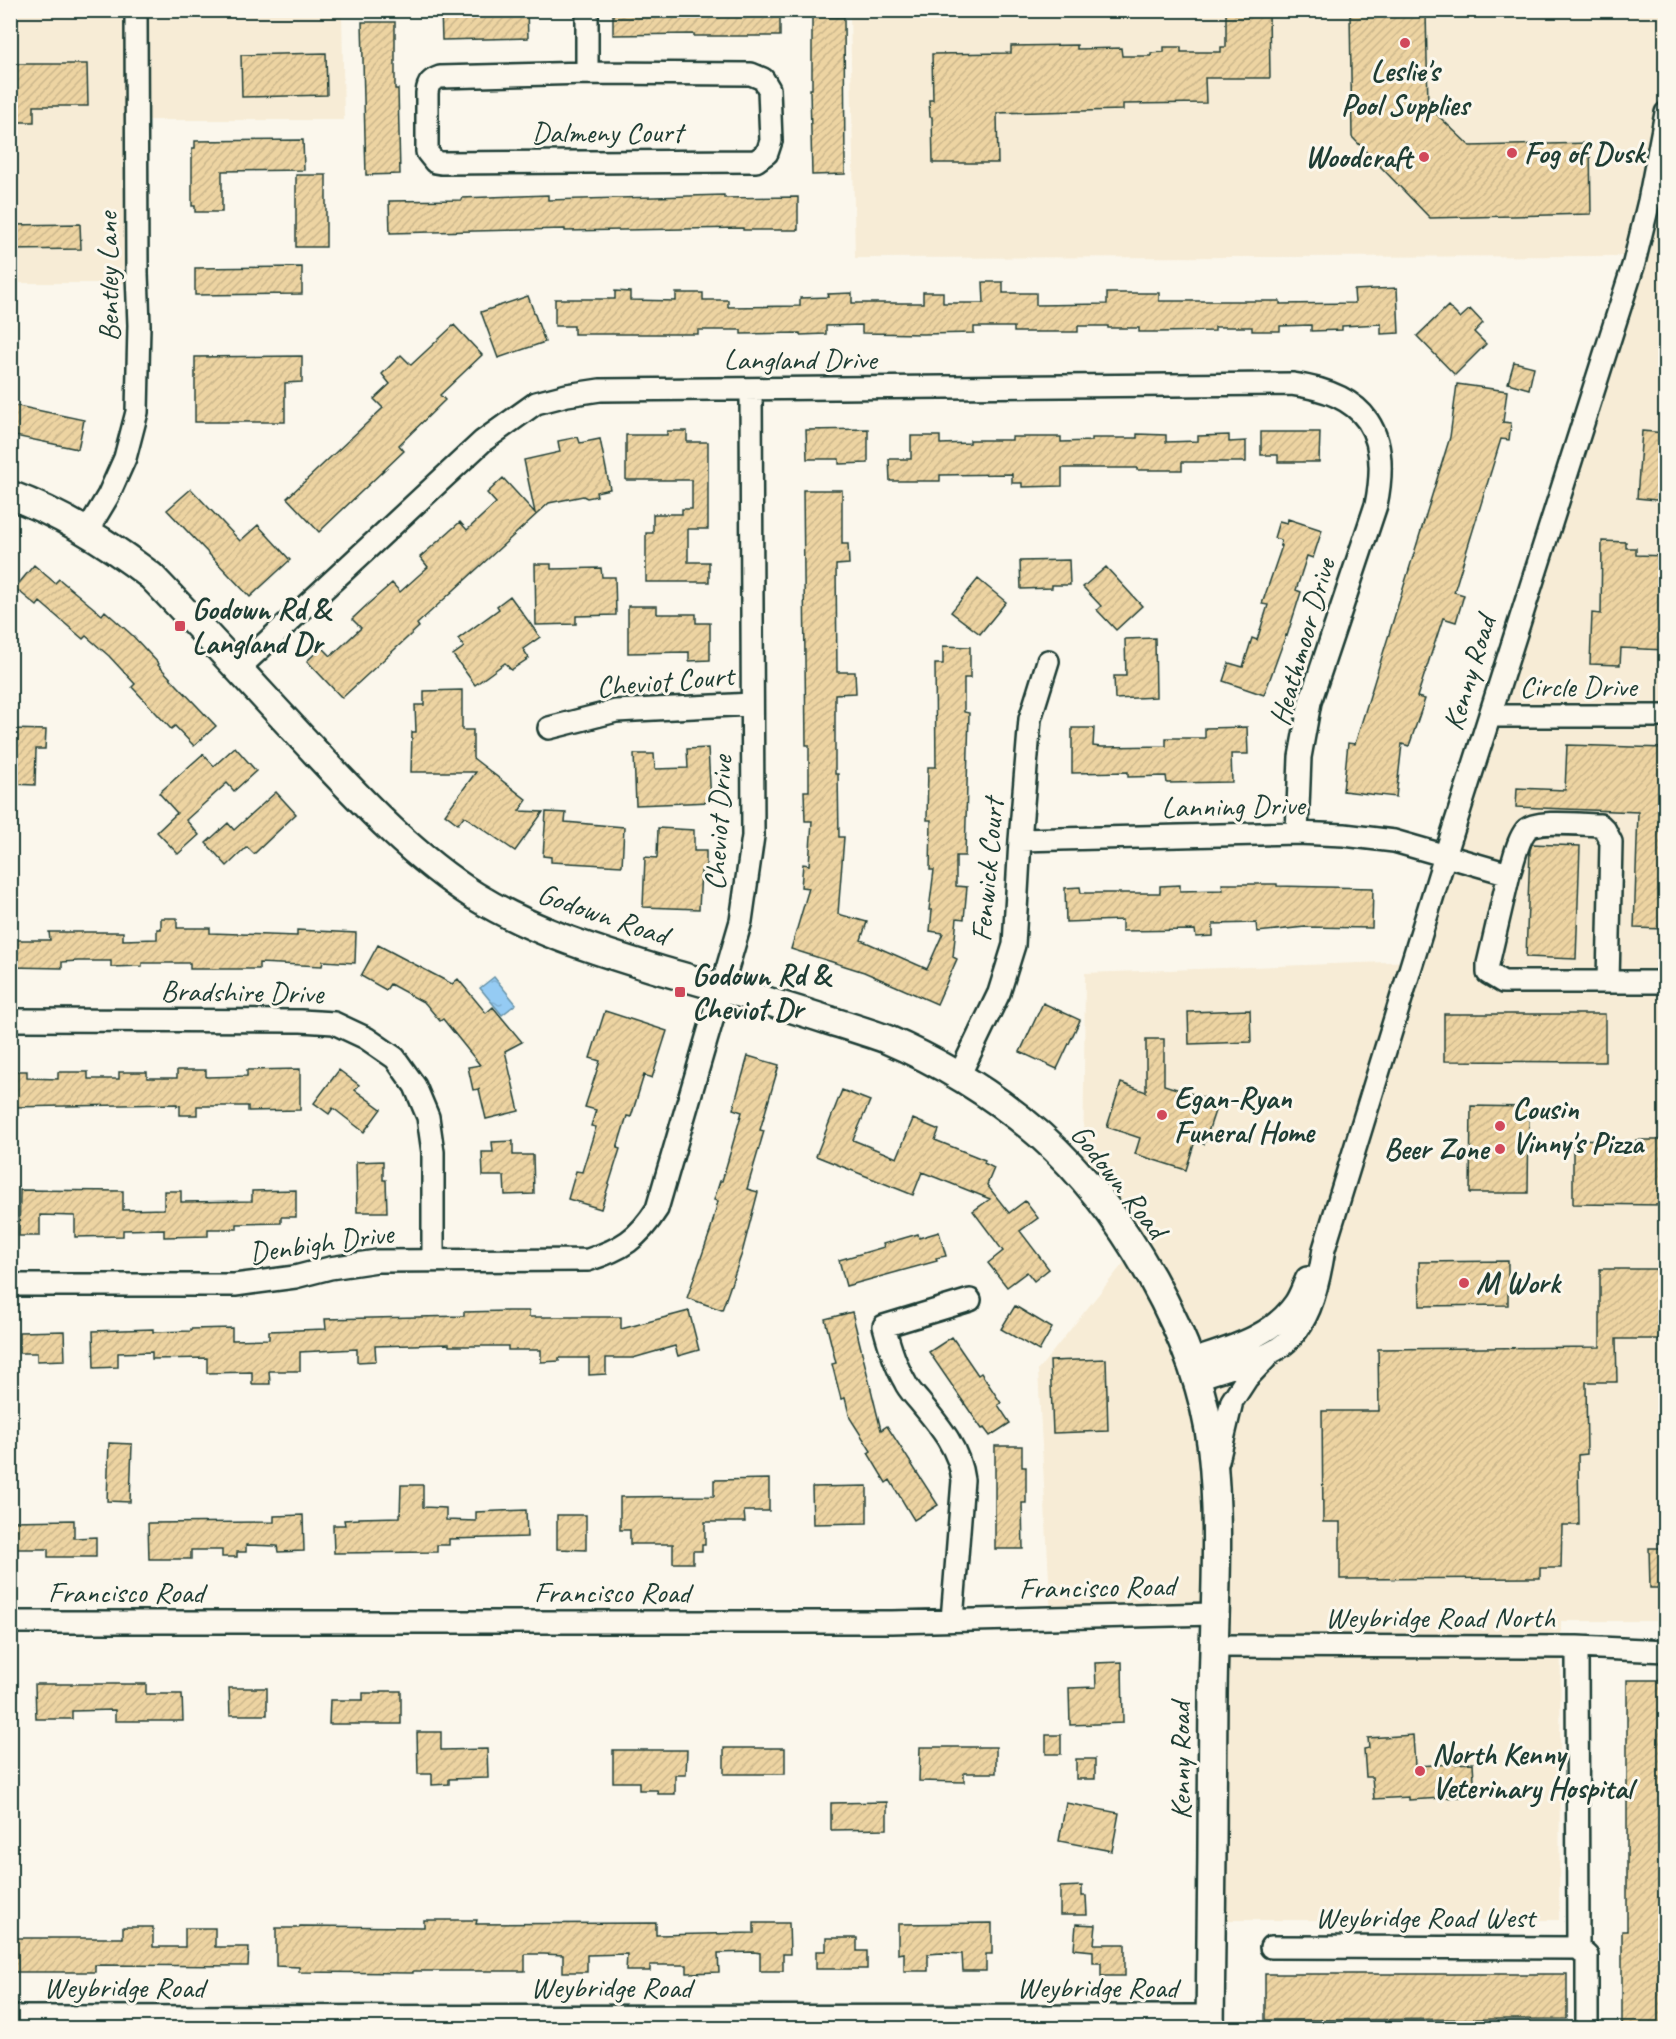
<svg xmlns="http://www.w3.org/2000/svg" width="1676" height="2039" font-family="Caveat,sans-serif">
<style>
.built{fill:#f7ecd6}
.water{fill:url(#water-ripples);stroke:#6692a7;stroke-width:1.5}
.building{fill:url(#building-hatch);stroke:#1f3d34;stroke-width:1.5}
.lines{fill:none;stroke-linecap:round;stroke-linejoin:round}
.minor-casing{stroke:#1f3d34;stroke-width:26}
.major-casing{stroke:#1f3d34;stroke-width:32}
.minor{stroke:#fbf7ec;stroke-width:21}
.major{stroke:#fbf7ec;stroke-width:27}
.poi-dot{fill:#d1495b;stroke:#fbf7ec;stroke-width:2}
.labels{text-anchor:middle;stroke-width:6;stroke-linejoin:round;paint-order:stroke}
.poi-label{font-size:30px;font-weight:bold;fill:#1f3d34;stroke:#fbf7ec;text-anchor:start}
.street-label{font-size:30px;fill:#1f3d34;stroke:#fbf7ec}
</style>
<defs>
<pattern id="water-ripples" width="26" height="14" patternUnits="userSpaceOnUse" patternTransform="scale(1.5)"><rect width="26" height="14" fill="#95cbf3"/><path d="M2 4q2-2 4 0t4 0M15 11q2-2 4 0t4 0" fill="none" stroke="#80afd1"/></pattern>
<pattern id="building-hatch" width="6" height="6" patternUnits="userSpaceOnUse" patternTransform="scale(1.5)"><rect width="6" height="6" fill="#edd4a2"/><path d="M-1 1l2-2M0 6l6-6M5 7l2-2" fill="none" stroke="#cbb78c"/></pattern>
</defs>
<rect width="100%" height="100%" fill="#fbf7ec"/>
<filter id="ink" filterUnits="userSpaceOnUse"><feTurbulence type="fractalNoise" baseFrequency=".0167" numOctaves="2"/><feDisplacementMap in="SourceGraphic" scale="12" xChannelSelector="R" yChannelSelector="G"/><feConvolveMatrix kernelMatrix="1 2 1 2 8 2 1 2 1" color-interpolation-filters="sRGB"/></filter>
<g filter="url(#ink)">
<path class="built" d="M11,11h331l2,109h-211l1,163h-123z
M850,11h815v1610h-104l-2,299h-348l-2,-301 -158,-1 -13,-248 96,-120 -51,-68 2,-209 329,-12 223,-705 -782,2z"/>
<path class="water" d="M494,977l22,27 -14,11 -22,-27z"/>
<path class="building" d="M441,10h86l1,28 -86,2z
M613,10h167v26h-86v-2l-81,1z
M1226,10h43l1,68h-65l1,25 -83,1v6l-126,3 1,50h-65l-1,-46h-2l-1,-17h4l-1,-46 79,-1v-7l66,-1v4l44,-1 1,8h29v-3l13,-1v-5h17v5h40v-5h5z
M1426,12l2,94 42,40 120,-3 1,71 -161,4 -78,-81 -2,-124z
M812,17h32l1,157 -33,1 -2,-86h2z
M362,22h33v67h3l2,85 -34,1z
M326,53l1,42 -85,2 -1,-42z
M10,64h77l1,42h-54v16h-24z
M303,140l1,30 -82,1v41h-27v-6h-3v-58h3v-7z
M296,175h30v72h-30z
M548,195v5l176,-5v3l74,-1v33h-55v-2l-178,3v-2l-175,4 -1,-32 73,-1v-2z
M80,224l1,25 -71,1v-25z
M302,267v27l-107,1v-27z
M983,282h20v11h33v12l71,-1v-11h52v8h121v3l75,-1 -1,-13 43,-2 2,45 -18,1v-10l-39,2v4l-31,1v-6l-31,1v5h-28v-4h-37v4l-56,1h-20v-4h-31v-2h-30v6h-64v-5h-40v6l-51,1 -61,-1v-8l-36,1v8l-26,1v-2l-59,1v-4h-43v4h-124v-8h-19v-27h60v-8l15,1v8l46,1v-8h27v7h25v7l72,-1v-8l29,-1 -1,-3 24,-1v10h71v-11h20v11h41z
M528,296l17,46 -47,16 -17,-46z
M1448,306l12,12 10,-9 13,14 -9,9 12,12 -31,31 -38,-39z
M454,325l28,30 -42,40 5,5 -46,45 5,6 -85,81 -32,-34 96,-90 -9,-9 16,-15 -8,-10 19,-19 10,10z
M302,356v26l-17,1v39h-90v-65z
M1514,362l20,5 -5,22 -21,-6z
M1457,384l50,7 -4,31 8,1 -2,17 -8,-1 -47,153 10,3 -8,27 -13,-4 -26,79 8,2 -16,47 -7,-2 -6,53 -53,-6 5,-48 7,1 95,-307z
M13,405l71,15 -6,29 -68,-14v-17z
M868,429v34l-29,1v-5h-32l-1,-29z
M667,431h20v11h21v87h-20v33h21v20h-63v-49h7v-19h29v-5h10v-29h-66v-45h41z
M1642,431l23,2v68l-28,-3z
M1261,432h59l-1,30h-41v-7h-17z
M1137,434l29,1v7l32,-1v-5l31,-1v7l17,-1v21h-64v8h-45v-2h-75v18l-40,1v-4h-10v-9l-72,1v6h-50l-1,-22h22v-23h29v8l30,-1v-3h42v-3h49v5l31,-1v-3h45z
M578,437l2,6 20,-4 10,50 -14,3 1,4 -10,2 -4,-2 -34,7 -132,121 2,3 -77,71 -35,-37 15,-14 9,9 30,-28 -9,-9 16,-15 24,-21 8,9 28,-25 -8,-10 40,-35 7,8 29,-27 -9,-10 16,-15 32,35 -11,-53 36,-8 -2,-11z
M191,489l49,52 18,-16 32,35 -40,37 -83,-87z
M803,490h39v54h6l1,20 -13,1 1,107h18l1,21 -21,1v80h3l1,63h5l-6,77 29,8 -6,18 66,29 16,-36 -13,-2 2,-21h-3l5,-40h-4l1,-50h-4l1,-53h8l-1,-103h8v-18l27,1v31h-6v34l5,1 -4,143h-9v30l11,1 -3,32 -7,-1 -4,39 4,2 -20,45 -73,-32 -73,-23 18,-61 -8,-1 2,-23 6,1 3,-44h-7l-1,-30h5v-46h-3z
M1288,519l34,11 -9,28 -6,-2 -11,34 5,2 -14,44 -1,-1 -22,60 -41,-14 6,-18 14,4 9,-29 5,2 11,-35 -6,-1 20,-58h-2l1,-6 -7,-2 5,-17 8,2z
M1602,541l24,1v6h10v7l29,1v94l-44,-2 -1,17 -30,-1 2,-51 9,1z
M1069,560l1,25h-18v3l-31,1 -1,-28z
M535,564h16v5l50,-1 1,9h13l1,38 -40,1v8l-40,1z
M34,565l21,18 4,-4 43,36 3,-4 27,24 27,29 -1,1 58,61 -22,20 -19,-20 -4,3 -39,-42 3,-3 -26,-28 -23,-20 -3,3 -43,-37 -3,4 -22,-18z
M1106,567l36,39 -26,24 -19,-20 4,-4 -18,-19z
M978,579l28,23 -26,32 -29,-22z
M510,596l30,41 -17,12 6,9 -18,12 -6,-7 -30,22 -22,-30 11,-8 -6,-8 41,-30 -2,-3z
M628,606h29v8h39v9h14v37l-21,1v-9l-61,1z
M1155,638l1,59 -41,2 -1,-23h12l-1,-37z
M462,690v40h11v28l54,42 -8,11 24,1 -28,39 -51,-35 -6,8 -13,-10 31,-42h-65l1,-40h4l-1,-27h9v-14z
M1247,727l1,27h-17l1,28 -65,1 -1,-7 -38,1v-5l-56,1v-45h22l-1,18 9,1 64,-1v-8h39v-10z
M10,729l36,1 -1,19h-9l-1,36 -25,-1z
M1567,745l98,3v181l-31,-1 4,-116 -122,-5 1,-19 48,2z
M235,747l21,24 -22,20 -7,-8 -41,37 13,15 -21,19 -21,-22 20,-19 -18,-20 44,-39 11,12z
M708,748l3,54 -75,3 -2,-51h20l1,15 33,-1 -1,-19z
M276,792l20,22 -42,40 -7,-7 -20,19 -21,-23 22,-20 6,7z
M546,812l20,1 -1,9 59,5 -2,39 -71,-4v-5l-8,-1z
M658,828l36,2v21h12v20h-5l-2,38 -56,-2 2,-50 12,1z
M1532,844l48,2 -4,113 -50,-2 4,-107z
M1222,884h55v2l96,2 -1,40 -67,-1 -48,5 -1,-9 -43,1v12l-17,1 -1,-7 -73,1v-11l-56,2 -1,-34 15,-1 1,6h79v-7l20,-1v6l43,-1z
M161,918h16v10h33v5l87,3v-6l59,3 -1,30 -32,-2 -1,5 -63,-3v6h-69v-6h-48v3l-31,1v-6h-33l-16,1v6l-52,-1v-27h40l-1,-8h74v8l34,-1v-10h4z
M378,945l74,39 6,-5 28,34 7,-6 29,35 -17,9 14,60 -33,8 -7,-30 -6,1 -5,-23 12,-2 -37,-46 -3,2 -15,-18 -35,-19 -4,6 -25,-14z
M1043,1003l37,17 -23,49 -37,-17z
M1250,1010l1,32 -62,2 -1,-32z
M605,1011l62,20 -15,47 -8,-3 -13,42 -4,-1 -10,32 3,1 -19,60 -33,-10 8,-28 6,1 14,-45 -5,-1 5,-16 -11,-3 15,-46 -10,-3z
M1444,1014h161v48l-161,-1z
M1146,1039h18v46l54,17 -14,42 -9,-3 -9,29 -51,-16 5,-16 -33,-11 14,-44 25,9z
M748,1056l31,9 -19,65 4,1 -17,58 11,3 -16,61 -20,57 -35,-12 23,-66 8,-31 -4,-1 6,-19h2l20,-69 -9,-3z
M300,1069v41l-52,1v-5h-51v9h-17v-10l-3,1v-2l-167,3v-36h17v7l31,1v-7h30v7h31v-7h28v6h30v-8h29v7l41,-1v-6z
M339,1070l20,15 -4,5 26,19 -17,23 -31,-24 -4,6 -15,-11z
M842,1090l28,11 -17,39 44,18 16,-39 26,11 -4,10 50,20 -1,3 10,5 -7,17 22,28 16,-12 13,17 -18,13 29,38 -15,12 -7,-9 -20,15 -19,-24 15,-12 -30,-40 17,-12 -68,-27 -9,23 -97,-39z
M1471,1106l58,1 -1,86h-58z
M1573,1139l33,1v8h30v-8h29v65l-92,-1z
M513,1141v14h20l1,39 -29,1 -1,-19h-21l-1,-24h11l-1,-10z
M383,1161v19h3l1,32h-30l-1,-50z
M20,1190l103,1v19l41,-1v-18h17v11l71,-1v-10l44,-1v27h-15v6l-44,1v5h-29v7l-44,1v-8l-41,1v6l-48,1v-21l-35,-1v21h-21z
M939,1232l7,24 -10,2 1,3 -91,25 -7,-26 45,-13 -1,-3 35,-10 1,4z
M1508,1261v44l-88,1 -1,-44z
M1600,1269h65v70h-49l1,43h-31l1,72 -9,1 1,70h-17l-1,43h-21v10l-200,1v-57h-17l-1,-111h57l-1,-62 222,-2z
M1015,1306l37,22 -13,23 -38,-22z
M507,1311h22v6h92v12l68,-18 10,39 -21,6 -3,-10 -42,12h-27v16l-17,1v-17h-30v3l-18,1v-12h-33v-4h-59v-2l-74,2 1,15 -19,1v-13l-57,3v19h-31l1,13h-18v-12l-45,1v-15l-55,1v-7l-34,1v14l-24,1 -1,-37 60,-2v3l38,-1v-2l41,-1v12l37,-1v-8l57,-2 -1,-10 139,-3v-4z
M852,1312l29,118 6,-4 51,79 -24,15 -24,-40 -4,3 -18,-30 3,-2 -21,-33 -5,-20 -4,1 -9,-35 4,-1 -11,-44z
M64,1331l1,29 -28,1v-8h-18v-21z
M952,1337l26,38 3,-2 20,30 -3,2 12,18 -20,13 -6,-8 -2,1 -53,-77z
M1106,1359l2,72 -55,2 -3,-72z
M109,1443l23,1 -2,58 -23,-1z
M995,1446h27v21h4v36h-4l1,46h-28z
M769,1479v32h-25l1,11h-40v23h-3v6h-9v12h-20v-19h-43v-14h-10v-33l94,-1v-16z
M401,1485h22v22l23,1v12l30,1v-9l50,-2 1,27 -78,2v6h-12v7l-103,1 -1,-28h12l-1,-5 15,-1v-1l41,-1z
M867,1486v37l-54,1 -1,-37z
M303,1515l1,36 -26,1 -1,-6 -31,-1v7h-9v5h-15v-7h-31v9h-42l-1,-36 126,-1v-6z
M557,1515h29v35l-29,-1z
M74,1520v18l22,-1v20h-48v-8h-38v-28z
M1649,1548h16v40h-15z
M1122,1662l1,61 -53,2 -1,-37 27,-1 -1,-24z
M1627,1680h38v348h-43v-97h5z
M35,1684h111v10h36l1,27h-68v-11l-43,1v8h-36z
M229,1688h38v27h-37z
M381,1691h20v33h-72l1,-24h33v-7h18z
M417,1732h24v18l46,-1 1,29 -39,1v5l-17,1v-11h-14z
M1046,1735h15v19h-15z
M1413,1735l2,31 58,-3 2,33 -66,4v-3l-35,2 -2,-22h-6l-2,-28 5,-1 -1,-10z
M920,1747h76v26h-32v9l-45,-1z
M724,1748h61v26h-61z
M613,1750h74l-1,25h-11v19h-17l-1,-4h-18v-8h-26z
M1076,1759h19v20h-19z
M887,1802v27l-56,1v-27z
M1066,1803l53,10 -7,38 -53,-10z
M1082,1886v10h4l1,19h-27v-28z
M424,1920h53l-1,4 180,-1v12l98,-2v-10h35l1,31h-7v17h-23v-18l-6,-1 -36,1 1,19 -32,1v-8h-37v6h-24l1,-17 -40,1v17h-24v-17l-19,-1h-19v17h-112v2l-114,-1v-5l-23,-1v-38h23l1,-2 124,1z
M992,1923v31h-6v17h-23l-1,-17 -20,-1 -14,1v17h-24v-18l-6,1v-30z
M1076,1924l20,1 -2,19h31v32h-24v-13h-8v-12l-19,-2z
M123,1927h30v20h32v-19h30v19h34l-1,19 -153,-1v7h-85v-34h113z
M826,1938h31v13h10v18h-51v-18h10z
M1265,1974h302v45l-302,1z"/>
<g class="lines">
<defs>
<path id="minor" d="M587,10v63
M587,73l164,1 12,5 6,10 2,52 -4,12 -11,8 -315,2 -6,-1 -8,-10v-59c1,-10 4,-13 13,-16z
M87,531l21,-35 17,-38 12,-46 2,-87 -2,-51 -1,-264
M238,669l245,-228 53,-38 31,-8 33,-5 692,-6c75,10 99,48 84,121l-66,197 -10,55 -3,76
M1491,716h175
M549,728l67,-17 136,-7
M1020,840l277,-7 47,2 50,6 115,33 -21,90v9l15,9h163
M1509,874c5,-13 8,-33 17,-44 9,-11 58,-5 74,-5l5,5 6,12 -3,140
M10,1020l291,1 33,2 32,15 29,20 20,28 13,31 5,35v108
M959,1076l40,-83 15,-48 6,-105 10,-121 18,-58
M10,1285h225l60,-8 35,-9 47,-7 211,-1c34,-11 50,-21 69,-51l84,-288 12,-85 -2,-446
M1190,1361c38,-13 81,-23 105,-58 5,-7 8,-17 12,-25
M1195,1379c25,-9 52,-15 75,-26 39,-19 48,-66 54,-104l121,-393 189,-593 15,-62 17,-88
M1218,1461l14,-60 15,-23 21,-22
M952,1620l11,-140c-4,-32 -24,-55 -44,-79 -5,-6 -11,-12 -14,-19 -10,-17 -16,-37 -21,-56l86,-26
M10,1622h882l322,-8
M1214,1646l363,1 89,4
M1577,1647l1,301 9,8v72
M1271,1947l307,1
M10,2017l1201,-1"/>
<path id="major" d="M10,495c52,19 97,47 141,81 56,58 110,118 166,178 48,51 98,104 158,142 55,34 116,53 178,72 58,17 117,33 175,52 19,6 39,12 58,19 56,24 108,56 154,96 83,74 159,204 172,315 9,80 2,163 1,244 -1,111 -1,223 -3,334"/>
</defs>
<use href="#minor" class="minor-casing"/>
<use href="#major" class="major-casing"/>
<use href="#minor" class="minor"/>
<use href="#major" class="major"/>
</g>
</g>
<g class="poi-dot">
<circle cx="1405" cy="43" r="6"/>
<circle cx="1512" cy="153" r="6"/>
<circle cx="1424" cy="157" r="6"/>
<rect x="174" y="620" width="12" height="12" rx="3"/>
<rect x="674" y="986" width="12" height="12" rx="3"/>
<circle cx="1162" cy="1115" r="6"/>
<circle cx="1500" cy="1126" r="6"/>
<circle cx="1500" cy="1149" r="6"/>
<circle cx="1464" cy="1283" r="6"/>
<circle cx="1420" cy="1771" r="6"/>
</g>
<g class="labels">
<g class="poi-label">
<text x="1405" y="81" text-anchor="middle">Leslie's<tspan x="1405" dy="34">Pool Supplies</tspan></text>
<text x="1524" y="163">Fog of Dusk</text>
<text x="1412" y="167" text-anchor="end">Woodcraft</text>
<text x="192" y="619">Godown Rd &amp;<tspan x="192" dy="34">Langland Dr</tspan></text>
<text x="692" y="985">Godown Rd &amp;<tspan x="692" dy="34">Cheviot Dr</tspan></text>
<text x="1174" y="1108">Egan-Ryan<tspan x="1174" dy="34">Funeral Home</tspan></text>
<text x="1512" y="1119">Cousin<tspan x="1512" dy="34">Vinny's Pizza</tspan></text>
<text x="1488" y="1159" text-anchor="end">Beer Zone</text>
<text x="1476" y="1293">M Work</text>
<text x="1432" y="1764">North Kenny<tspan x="1432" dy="34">Veterinary Hospital</tspan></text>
</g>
<g class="street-label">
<text x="607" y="142">Dalmeny Court</text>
<text transform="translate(108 277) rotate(-91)" y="10">Bentley Lane</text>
<text x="800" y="369">Langland Drive</text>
<text transform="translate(1302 642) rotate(-74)" y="10">Heathmoor Drive</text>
<text transform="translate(1469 673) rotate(-73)" y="10">Kenny Road</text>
<text transform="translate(665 681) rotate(-5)" y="10">Cheviot Court</text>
<text x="1578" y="696">Circle Drive</text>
<text transform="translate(1233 806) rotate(-1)" y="10">Lanning Drive</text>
<text transform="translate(718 823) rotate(-87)" y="10">Cheviot Drive</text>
<text transform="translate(987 870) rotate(-85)" y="10">Fenwick Court</text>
<text transform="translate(603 914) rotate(19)" y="10">Godown Road</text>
<text transform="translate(242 992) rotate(1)" y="10">Bradshire Drive</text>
<text transform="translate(1119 1181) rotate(52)" y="10">Godown Road</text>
<text transform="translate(321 1243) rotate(-8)" y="10">Denbigh Drive</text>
<text transform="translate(1097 1587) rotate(-1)" y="10">Francisco Road</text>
<text x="126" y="1602">Francisco Road</text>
<text x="612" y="1602">Francisco Road</text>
<text x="1440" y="1627">Weybridge Road North</text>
<text transform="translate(1180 1761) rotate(-90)" y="10">Kenny Road</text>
<text x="1425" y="1927">Weybridge Road West</text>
<text x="124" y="1997">Weybridge Road</text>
<text x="611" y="1997">Weybridge Road</text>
<text x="1097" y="1997">Weybridge Road</text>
</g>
</g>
<rect width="1676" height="2039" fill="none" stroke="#fbf7ec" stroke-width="36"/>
<rect x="18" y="18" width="1640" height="2003" fill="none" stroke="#1f3d34" stroke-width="2" filter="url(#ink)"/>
</svg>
